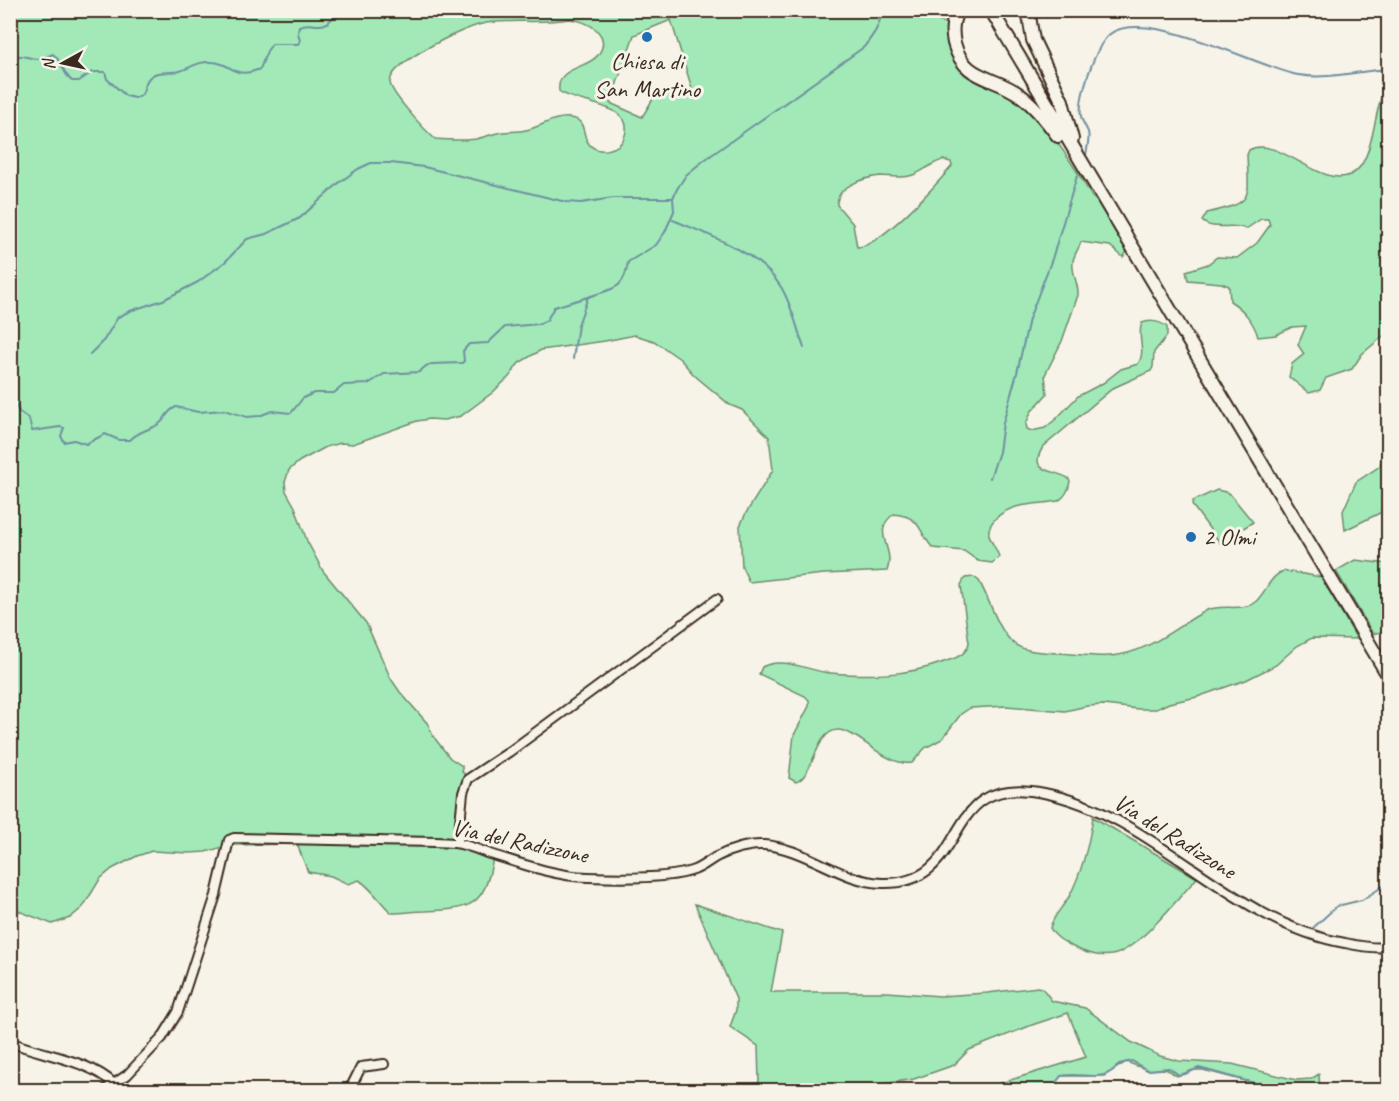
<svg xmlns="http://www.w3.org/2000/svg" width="1399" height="1101" font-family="Caveat,sans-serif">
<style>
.green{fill:#a1eab8;stroke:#6e8a6b;stroke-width:1.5;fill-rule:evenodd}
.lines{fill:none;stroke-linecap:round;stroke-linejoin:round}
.stream{stroke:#6f8f9e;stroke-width:2}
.minor-casing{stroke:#3b2a1e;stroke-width:12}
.primary-casing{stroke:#3b2a1e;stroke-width:16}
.minor{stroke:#f7f3e8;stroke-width:8}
.primary{stroke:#f7f3e8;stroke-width:12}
.poi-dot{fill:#1f6fb2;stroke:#f7f3e8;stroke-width:2}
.labels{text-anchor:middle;stroke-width:6;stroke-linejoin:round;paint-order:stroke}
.poi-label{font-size:24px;fill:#3b2a1e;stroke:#f7f3e8}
.street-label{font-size:24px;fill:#3b2a1e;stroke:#f7f3e8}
</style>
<rect width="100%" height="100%" fill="#f7f3e8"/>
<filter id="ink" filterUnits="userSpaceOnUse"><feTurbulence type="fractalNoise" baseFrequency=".0167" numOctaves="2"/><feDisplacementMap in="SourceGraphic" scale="12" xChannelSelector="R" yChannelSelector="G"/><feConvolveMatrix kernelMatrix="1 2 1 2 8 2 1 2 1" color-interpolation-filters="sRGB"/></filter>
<g filter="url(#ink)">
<path class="green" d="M11,11h898l39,13 6,31c24,16 52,30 73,51 25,26 47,59 65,91l5,4 30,51 -4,5 -13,-11 -29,-4c-2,6 -7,13 -8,19 -2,12 6,23 5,34l-16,46 -17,34 2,19 -16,18 -5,12 1,5 5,2 13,-3 11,-9 22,-23 25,-13 18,-14 17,-5c9,-13 -2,-27 4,-41 8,-3 18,-2 25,4v9l-13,16 -1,15 -2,4 -38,17 -70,59c-16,26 10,22 25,31l2,3c-1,9 -5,16 -12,20 -22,4 -45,1 -62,17 -5,5 -8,11 -7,17 2,8 8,14 10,22l-7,6 -14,-2 -14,-10 -31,-3c-16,-17 -10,-31 -39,-34 -21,15 -4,31 -5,47 0,4 -1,7 -2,10l-63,3 -75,8 -7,-15 -2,-41 6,-13 27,-43 -4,-33 -27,-27 -12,-5 -36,-30 -14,-16 -26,-18 -19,-6 -30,6 -64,9 -22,13 -10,14 -17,16 -31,23 -17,4 -15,-1 -12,2 -64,23 -12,-1 -15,4 -26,14 -11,9 -4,12 1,9 9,16 12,34 16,30 43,52 25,56 9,13 28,32 5,12 17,22 12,8v5l5,7 -7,12 -5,55 38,13c-9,49 -21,51 -68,53 -11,0 -21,2 -33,2 -12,-10 -19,-24 -33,-33l-11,4 -17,-8 -23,-4 -11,-28 -66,1 -26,7 -16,1 -37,-2 -15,5 -25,13 -12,10 -17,28 -13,11 -18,6 -33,-13 -8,4zM569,19c18,1 44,15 29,36 -10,14 -42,11 -39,36 17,14 80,12 65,47 -5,12 -26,17 -35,6 -8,-10 -2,-25 -19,-26 -16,-2 -29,9 -44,12 -8,2 -15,1 -23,2 -9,1 -18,5 -27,7 -13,2 -27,1 -41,0 -9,-8 -45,-46 -45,-57 1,-21 77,-56 96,-59 28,-4 56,1 83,-4zM671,20l22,72 -37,2 -14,23 -32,-14 24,-68zM943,160l8,2 1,4c-15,18 -73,82 -95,81l-4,-23 -16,-19c-1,-19 27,-27 43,-29 11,0 23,3 33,-1 11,-4 18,-12 30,-15z
M1388,83v249l-26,22 -10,15 -26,9 -6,12 -11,3 -20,-16 3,-13 12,-10 -6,-9 8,-19 -14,1 -16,8 -18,2c-4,-15 -15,-28 -28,-36l-1,-15 -8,-3 -33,-3 -2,-9 22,-7 9,-7 20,1 20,-15 13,-18 -2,-6h-7l-15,10c-14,-7 -32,3 -44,-8l5,-8c47,-11 42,-13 40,-58l2,-5c28,-16 71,38 101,25 26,-11 22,-70 38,-92z
M1381,460h7v49l-43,21 -2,-19 13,-29 24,-16z
M1217,490l12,3 24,29 -33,21 -28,-38 1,-4z
M1355,560l33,4v66l-15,4 -37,-63z
M1285,571l36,6 36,62 -45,-1 -15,8 -21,19 -30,15 -49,17 -28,6 -13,6h-18l-34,-4 -17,1 -22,5 -59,-5 -36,2 -9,6 -19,25 -17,9 -13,15c-27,4 -55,-34 -75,-33 -22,2 -23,46 -41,52l-7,-4 5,-43 15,-29v-6l-4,-4 -46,-22 3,-7c21,-11 47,4 68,6 40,3 77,3 114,-11 11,-4 22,-6 25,-19l-8,-58 4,-7 9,-1 5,4c11,19 17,45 33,61 12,11 32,10 48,11 16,1 34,4 50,3 37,-2 64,-28 95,-45 15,-8 35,1 49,-8 12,-9 15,-28 31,-32z
M1093,817l104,61c-20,21 -54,66 -81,76 -13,4 -29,0 -41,-6 -9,-5 -20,-10 -25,-20 3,-12 13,-21 20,-33 12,-24 19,-51 23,-78z
M695,904l87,29 -11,59h116l53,4 47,-3 51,-6 5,2 9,12 33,7 46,34 29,14 19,5 53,3 64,16 15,-1 8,-5 1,16h-41l-76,-20h-10l-16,6 -11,-7 -18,1 -22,-8 -22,14h-43l-12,14h-63l-2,-2 102,-31 -18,-44 -36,12 -63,25 -15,15 -40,14 -70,11h-95l10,-8 -1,-36 -28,-19 6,-17v-11z"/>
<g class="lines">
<path class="stream" d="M10,61c11,-10 16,-2 28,-2 5,-1 11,-3 15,-5 10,8 10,20 19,27h7l13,-9h13l2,7 19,17 9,2 7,-3c2,-5 3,-13 7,-17 8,-9 21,-4 31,-7 12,-4 19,-10 32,-9 22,1 20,18 48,7l7,-18 5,-7h26l2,-3 -2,-8 1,-7c16,-7 24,10 39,-16
M1086,155c1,-7 4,-16 2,-23 -2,-5 -6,-10 -7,-16 -3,-18 13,-63 24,-77 29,-39 154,29 193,36 30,5 60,-4 90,-6
M671,219c38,17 86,31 110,68 11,18 16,42 23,61
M588,297c25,-9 36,-6 40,-35l28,-17 9,-13 9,-21 -1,-13 4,-9 9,-14 17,-14 161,-114c9,-12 17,-21 17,-37
M90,354l14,-14 14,-23 12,-6 33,-11 35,-18 27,-20 22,-23 19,-5 34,-16 40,-36 18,-13 13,-6h20l33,4 142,35 15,1 32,-5h60
M10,397l3,1 6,14 10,7 3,12 28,-4 4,1 -3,8 3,6 10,-2 12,4 19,-10 14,6h11c10,-10 18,-9 29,-16 8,-5 5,-11 17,-17l22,5 26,-2 23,7 12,-1 13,-5 19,2 12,-15 11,-5h20l10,-8 24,-1 16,-10 35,-2 7,-6 6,-2 30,-1 2,-2 -1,-10 6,-7 19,-1 17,-16 34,-3 8,-4 7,-13 34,-10 -10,28 -5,34
M990,478l9,-26 4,-29 14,-50 12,-54 23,-60 25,-83
M1387,606h1
M1313,928l24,-22 25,-6 26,-17
M1051,1090l10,-14c23,-5 42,9 58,-12l13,-3 15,9 22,-2 10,7 6,-1 14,-6 81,22"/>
<defs>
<path id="minor" d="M922,10l33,6
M458,843l5,-50 5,-14 41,-27 208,-153
M10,1042c32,13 79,18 104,42
M105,1090l22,-15 35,-37 16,-26 38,-117 13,-55 5,-2c49,1 97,2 145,3 25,1 50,0 75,2 12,1 25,7 36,11 32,10 65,22 98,23 27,1 82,2 106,-7 8,-3 15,-9 22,-13 13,-7 33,-13 48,-12 42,3 77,37 119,38 92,2 53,-112 161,-90 111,22 187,130 301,150 14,3 29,6 43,4
M346,1090l6,-5 9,-18 23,-3"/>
<path id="primary" d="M991,10l397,665
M1028,10l5,30 29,61 10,38
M955,16c-3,8 -3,18 -1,27 10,38 39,32 66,52 15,11 27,26 38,41"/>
</defs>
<use href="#minor" class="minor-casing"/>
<use href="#primary" class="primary-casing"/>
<use href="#minor" class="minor"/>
<use href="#primary" class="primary"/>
</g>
</g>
<g class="poi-dot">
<circle cx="647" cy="37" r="6"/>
<circle cx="1191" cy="537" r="6"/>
</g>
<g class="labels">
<g class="poi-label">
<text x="647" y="69">Chiesa di<tspan x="647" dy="28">San Martino</tspan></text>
<text x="1203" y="545" text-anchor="start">2 Olmi</text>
</g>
<g class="street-label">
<text transform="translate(1175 836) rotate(32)" y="8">Via del Radizzone</text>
<text transform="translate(520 841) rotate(12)" y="8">Via del Radizzone</text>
</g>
</g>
<rect width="1399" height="1101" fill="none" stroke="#f7f3e8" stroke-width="36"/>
<rect x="18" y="18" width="1363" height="1065" fill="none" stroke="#3b2a1e" stroke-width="2" filter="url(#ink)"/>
<g transform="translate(63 63) rotate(262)" stroke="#f7f3e8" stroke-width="4.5" paint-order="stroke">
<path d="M0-4.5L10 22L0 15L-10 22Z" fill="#3b2a1e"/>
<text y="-9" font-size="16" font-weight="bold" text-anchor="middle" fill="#3b2a1e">N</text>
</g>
</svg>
